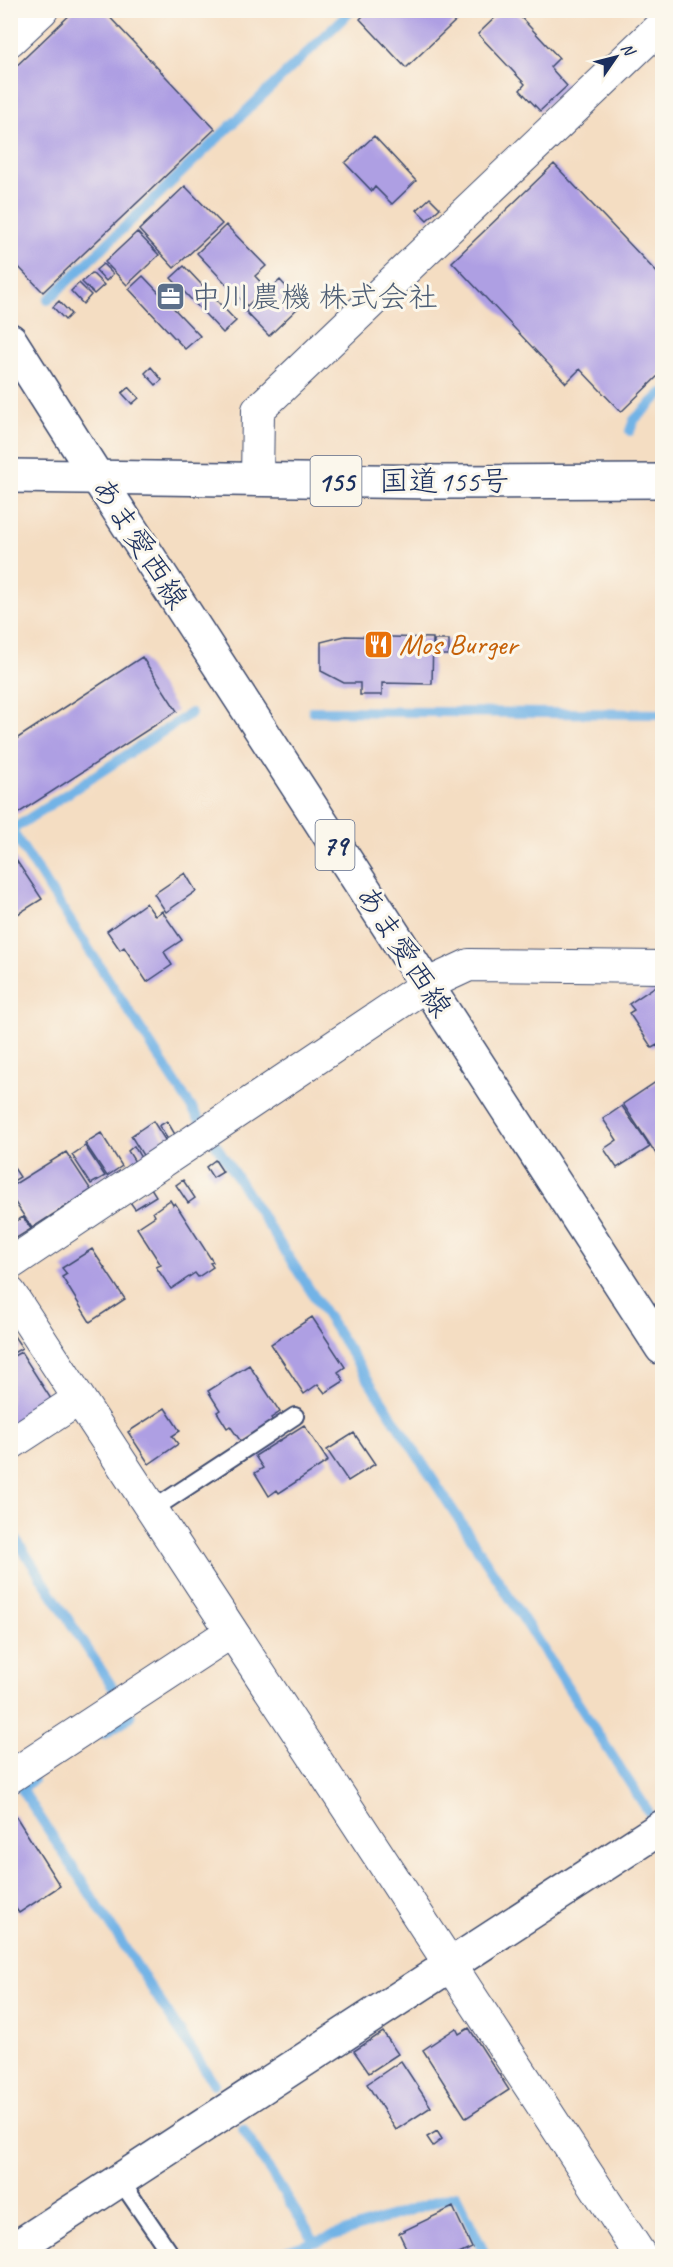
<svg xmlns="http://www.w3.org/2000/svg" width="673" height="2267" font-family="Caveat,'Klee One',sans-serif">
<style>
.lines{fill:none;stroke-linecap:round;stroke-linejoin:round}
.stream{stroke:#72b3e6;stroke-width:10}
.building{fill:#ae9fe3}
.lane-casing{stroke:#3c496d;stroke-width:20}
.street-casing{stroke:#3c496d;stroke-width:34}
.secondary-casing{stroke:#3c496d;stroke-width:36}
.primary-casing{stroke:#3c496d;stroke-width:36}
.highway-casing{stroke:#3c496d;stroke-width:36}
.lane{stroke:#fff;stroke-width:16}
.street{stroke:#fff;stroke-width:32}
.secondary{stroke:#fff;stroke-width:33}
.primary{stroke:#fff;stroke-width:33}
.highway{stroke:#fff;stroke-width:33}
.labels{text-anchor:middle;stroke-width:6;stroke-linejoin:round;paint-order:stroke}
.shield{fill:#fbf7ec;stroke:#5e6b89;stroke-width:1.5}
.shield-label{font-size:28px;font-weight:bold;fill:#1b2f5e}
.service-label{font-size:30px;fill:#4e5e75;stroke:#fbf7ec;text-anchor:start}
.street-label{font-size:30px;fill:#1b2f5e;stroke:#fbf7ec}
.food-label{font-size:30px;fill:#c56008;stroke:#fbf7ec;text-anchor:start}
</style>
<rect width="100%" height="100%" fill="#fbf7ec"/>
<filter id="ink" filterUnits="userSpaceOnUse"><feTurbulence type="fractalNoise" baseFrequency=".0167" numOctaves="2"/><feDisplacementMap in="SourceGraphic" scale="12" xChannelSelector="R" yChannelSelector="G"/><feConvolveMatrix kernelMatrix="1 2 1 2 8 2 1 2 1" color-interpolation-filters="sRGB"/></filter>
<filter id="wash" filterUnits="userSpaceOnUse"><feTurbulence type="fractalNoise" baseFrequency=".008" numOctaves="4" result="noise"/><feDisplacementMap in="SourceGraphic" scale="24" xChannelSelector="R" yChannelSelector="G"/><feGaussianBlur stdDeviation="1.35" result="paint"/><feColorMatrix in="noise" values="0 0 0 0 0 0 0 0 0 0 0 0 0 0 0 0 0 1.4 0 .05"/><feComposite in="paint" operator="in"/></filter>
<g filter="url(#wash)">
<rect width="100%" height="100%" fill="#f4ddc2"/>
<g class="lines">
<path class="stream" d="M48,300l304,-290
M630,431l4,-11 28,-27
M313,711l349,3
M10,828l189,291
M10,831l181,-118
M216,1145l432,666
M10,1530l103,158
M104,1734l27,-18
M33,1780l-12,8 193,296
M243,2129l72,113
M271,2256l185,-61 30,61"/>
</g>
<g id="blocks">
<path class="building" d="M75,10h28l112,119 -172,163 -33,-34v-186z
M369,10h98l-61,58 -46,-49z
M503,10h11l45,48 -9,9 17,19 -27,25 -20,-21 5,-6 -47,-50z
M374,136l42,45 -24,23 -17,-17 -3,4 -27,-28z
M554,164l108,114v94l-41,40 -41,-43 -14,14 -114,-121z
M185,186l37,38 -48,44 -35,-38z
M430,198l10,10 -13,12 -10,-10z
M226,225l40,41 -11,10 11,12 -19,18 -50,-53z
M137,232l22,23 -32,30 -22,-23z
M103,264l10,10 -7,7 -10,-11z
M184,266l52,55 -13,12 -52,-55z
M92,273l12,12 -10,9 -12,-12z
M143,276l57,60 -15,13 -56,-60z
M280,280l22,24 -33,32 -23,-24z
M79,283l12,12 -8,9 -12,-13z
M59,301l12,13 -6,6 -12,-13z
M151,367l11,13 -6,5 -11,-12z
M129,387l10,11 -7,6 -10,-11z
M345,636l88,2 -1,46 -50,-1v12h-22v-12h-16l-23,-12v-29z
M434,640h15v15h-15z
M142,657l35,54 -160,103 -7,-11v-60z
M10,851l32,48 -32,20z
M185,873l11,18 -30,21 -12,-18z
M146,903l9,13 7,-5 20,29 -18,12 8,13 -25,17 -23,-35 -4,3 -13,-19z
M662,982v72l-5,-9 -5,3 -23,-35 5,-3 -5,-6z
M662,1078v85l-39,-59z
M622,1106l28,41 -33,21 -13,-19 13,-9 -14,-21z
M153,1121l14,22 -23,14 -13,-21z
M167,1121l9,15 -7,5 -10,-15z
M101,1133l21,33 -15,10 -22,-33z
M85,1146l20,30 -14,8 -19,-29z
M134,1146l7,12 -6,4 -7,-11z
M66,1152l25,38 -59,38 -22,-33v-8z
M215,1160l8,12 -10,6 -7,-11z
M10,1162l10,15 -10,6z
M183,1180l12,18 -7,5 -12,-18z
M151,1188l5,8 -21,13 -5,-7z
M170,1200l3,5 2,-2 38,59 -3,1 3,4 -15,10 -3,-4 -24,16 -15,-22 5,-2 -24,-37 18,-12 -2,-4z
M23,1217l8,12 -21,13v-17z
M92,1249l33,50 -35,23 -28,-45 5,-3 -5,-6z
M312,1317l33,50 -7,5 6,9 -19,12 -7,-9 -14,10 -33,-50z
M10,1330l12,18 -12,7z
M21,1352l32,50 -43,28v-72z
M249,1365l31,47 -9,6 3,5 -32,20 -12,-17 -3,2 -10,-16 3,-2 -12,-19z
M165,1408l15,23 -8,5 6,8 -29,20 -21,-32z
M304,1425l24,36 -49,32 -2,-3 -8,6 -14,-23 8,-5 -8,-12z
M354,1433l21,31 -27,17 -21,-31z
M15,1815l45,71 -41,27 -9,-13v-82z
M456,2028l3,6 10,-6 40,62 -43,28 -43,-68z
M383,2032l15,22 -29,19 -15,-22z
M401,2061l30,46 -35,23 -29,-46z
M437,2131l5,8 -9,7 -6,-9z
M453,2207l19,41 -17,8h-45l-11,-23z"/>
</g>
</g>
<g filter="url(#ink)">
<use href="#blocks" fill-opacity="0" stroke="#3c496d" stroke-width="1.5"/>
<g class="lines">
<defs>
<path id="lane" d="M152,1510l143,-94
M120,2180l52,76"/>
<path id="street" d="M10,40l32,-30
M257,480l1,-70 404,-385
M10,1264l416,-279 43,-20 193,2
M10,1293l631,963
M10,1444l69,-45
M10,1777l221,-145"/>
<path id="secondary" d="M14,2249l648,-422"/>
<path id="primary" d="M10,340l87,137 565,871"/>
<path id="highway" d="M10,476l427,6 225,-1"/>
</defs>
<use href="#lane" class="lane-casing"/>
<use href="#street" class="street-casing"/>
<use href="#secondary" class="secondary-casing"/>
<use href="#primary" class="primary-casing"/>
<use href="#highway" class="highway-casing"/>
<use href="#lane" class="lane"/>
<use href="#street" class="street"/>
<use href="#secondary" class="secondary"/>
<use href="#primary" class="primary"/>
<use href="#highway" class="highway"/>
</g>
</g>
<defs>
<symbol id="office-square" viewBox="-11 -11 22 22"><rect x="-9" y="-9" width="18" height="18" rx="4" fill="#5c6f8a" stroke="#fbf7ec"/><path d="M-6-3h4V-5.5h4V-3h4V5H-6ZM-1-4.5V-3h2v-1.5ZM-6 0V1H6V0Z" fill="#fff"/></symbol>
<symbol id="restaurant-square" viewBox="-11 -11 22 22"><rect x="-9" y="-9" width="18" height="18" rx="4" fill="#e8710a" stroke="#fbf7ec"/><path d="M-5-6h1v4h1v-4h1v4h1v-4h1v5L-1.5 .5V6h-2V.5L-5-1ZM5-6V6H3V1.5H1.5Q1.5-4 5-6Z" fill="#fff"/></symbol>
</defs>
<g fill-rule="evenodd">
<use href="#office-square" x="154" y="280" width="33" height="33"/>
<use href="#restaurant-square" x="362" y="628" width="33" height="33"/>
</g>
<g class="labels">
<g class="shield">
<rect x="310.5" y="456" width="51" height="50" rx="4.5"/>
<rect x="315.5" y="820" width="39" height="50" rx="4.5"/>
</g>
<g class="shield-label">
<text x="336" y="491">155</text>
<text x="335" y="855">79</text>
</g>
<g class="service-label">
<text x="191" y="307">中川農機 株式会社</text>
</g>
<g class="street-label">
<text x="444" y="491">国道155号</text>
<text transform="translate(140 543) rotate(57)" y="10">あま愛西線</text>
<text transform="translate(404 951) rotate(57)" y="10">あま愛西線</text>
</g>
<g class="food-label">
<text x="399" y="654">Mos Burger</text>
</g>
</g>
<rect width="673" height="2267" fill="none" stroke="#fbf7ec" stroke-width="36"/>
<g transform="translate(616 57) rotate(55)" stroke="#fbf7ec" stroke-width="4.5" paint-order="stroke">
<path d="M0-4.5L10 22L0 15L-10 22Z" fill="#1b2f5e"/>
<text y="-9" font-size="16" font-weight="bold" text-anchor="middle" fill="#1b2f5e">N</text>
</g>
</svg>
